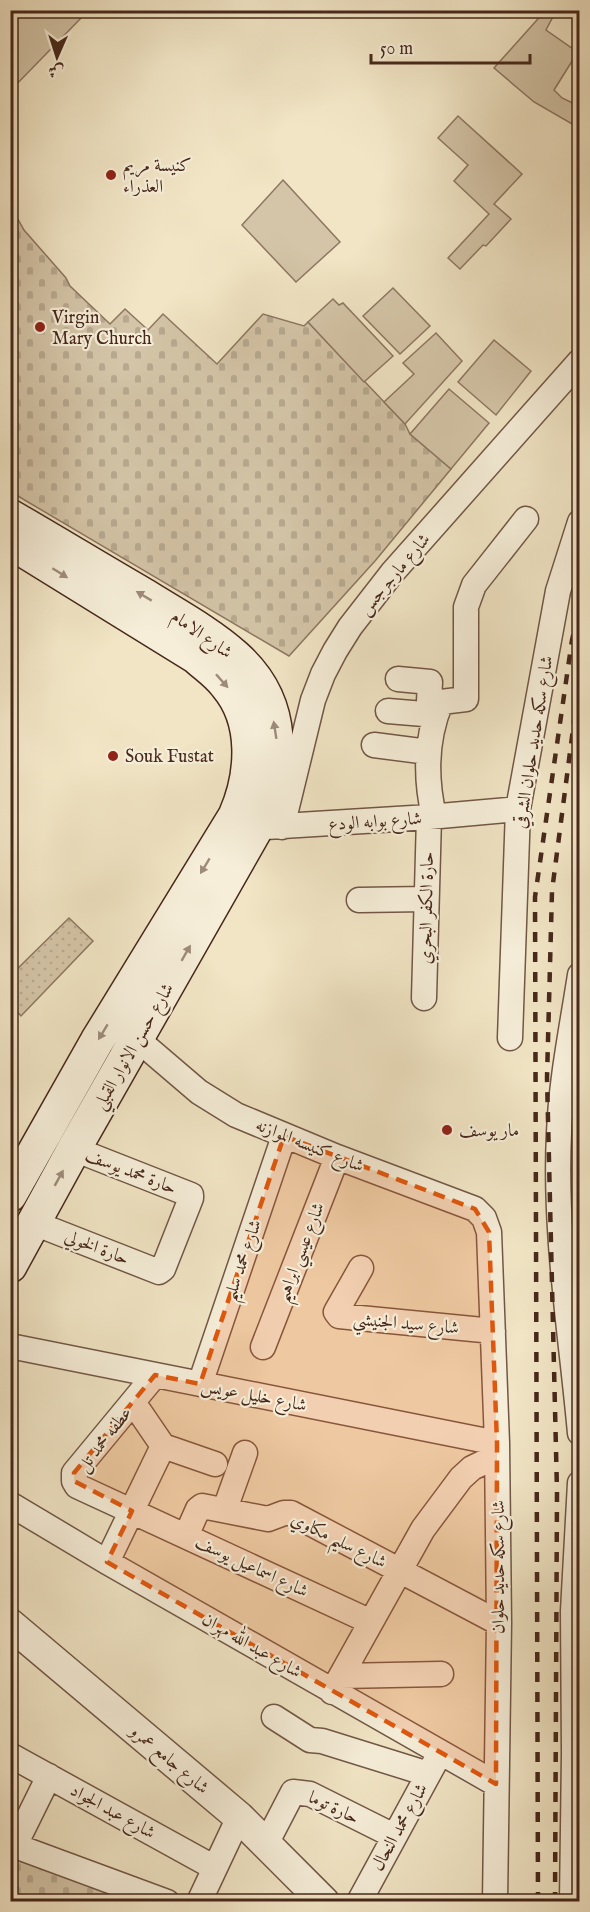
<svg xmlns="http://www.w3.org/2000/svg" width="590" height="1912" font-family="'IM FELL English',Amiri,serif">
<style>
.grass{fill:url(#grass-dots);stroke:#8e7662;stroke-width:1.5}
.cemetery{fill:url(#cemetery-stones);stroke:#8e7662;stroke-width:1.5}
.garden{fill:#d4c5a8;stroke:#8e7662;stroke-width:1.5}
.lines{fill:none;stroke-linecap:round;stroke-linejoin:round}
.minor-casing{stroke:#725746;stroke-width:27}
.tertiary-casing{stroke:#725746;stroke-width:33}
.secondary-casing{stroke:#47281b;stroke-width:36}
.minor{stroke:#f6eed9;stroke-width:24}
.tertiary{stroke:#f6eed9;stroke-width:30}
.secondary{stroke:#f6eed9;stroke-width:33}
.rail{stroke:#47281b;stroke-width:4.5;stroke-dasharray:10 10;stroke-linecap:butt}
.oneway{fill:#9e8b7a}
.marked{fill:#e0570d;fill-opacity:0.2;stroke:#e0570d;stroke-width:4.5;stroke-dasharray:12 8;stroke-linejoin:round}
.poi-dot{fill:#8f2418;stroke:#f6eed9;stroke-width:2}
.labels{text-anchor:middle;stroke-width:4.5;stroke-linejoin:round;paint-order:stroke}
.poi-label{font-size:18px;fill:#47281b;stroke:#f6eed9;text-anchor:start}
.street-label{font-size:18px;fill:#47281b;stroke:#f6eed9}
</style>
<defs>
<pattern id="grass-dots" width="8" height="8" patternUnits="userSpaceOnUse" patternTransform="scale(1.5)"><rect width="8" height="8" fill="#d4c5a8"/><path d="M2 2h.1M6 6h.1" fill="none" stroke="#b7a990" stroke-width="1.8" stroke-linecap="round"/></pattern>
<pattern id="cemetery-stones" width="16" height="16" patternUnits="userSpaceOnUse" patternTransform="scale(1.5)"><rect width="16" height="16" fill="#d4c5a8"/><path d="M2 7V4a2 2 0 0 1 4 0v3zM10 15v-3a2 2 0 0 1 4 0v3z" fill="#b7a990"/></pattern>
</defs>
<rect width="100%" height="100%" fill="#f1e5c5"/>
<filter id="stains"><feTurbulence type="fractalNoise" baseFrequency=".00333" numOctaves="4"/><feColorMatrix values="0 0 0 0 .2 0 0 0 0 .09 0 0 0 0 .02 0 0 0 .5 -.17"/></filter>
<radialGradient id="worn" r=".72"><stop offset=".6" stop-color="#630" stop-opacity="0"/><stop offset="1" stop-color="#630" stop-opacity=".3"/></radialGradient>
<path class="grass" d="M69,918l24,23 -72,75 -10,-11v-30z"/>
<path class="cemetery" d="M10,205l14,25 42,48 4,8 40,38 15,-15 23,21 15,-16 54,50 46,-50 41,12 4,-4 97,102 5,10 41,35 -76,92 -86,95 -278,-164z
M11,1841l163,60h-163z"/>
<path class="garden" d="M11,10l65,1 6,6 -71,73z
M545,11h11l-10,19 27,19 1,9 -20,32 8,8 17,8v22l-45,-26 -40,-34z
M458,116l64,58 -28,30 17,15 -25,27 -3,-1 -23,24 -12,-11 41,-44 -35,-33 14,-16 -30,-27z
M283,180l57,62 -44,40 -54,-57z
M393,288l37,38 -30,28 -37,-38z
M333,299l6,6 4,-2 50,53 -29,26 -56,-60z
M436,333l26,28 -57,63 -21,-22 30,-28 -11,-11z
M494,340l37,31 -35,44 -38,-33z
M449,389l40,34 -38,46 -41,-35z"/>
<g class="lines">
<defs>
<path id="minor" d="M398,679l32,3 -1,20 10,3
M388,711l48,4
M374,745l54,7
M434,816c-9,-39 -9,-76 7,-114l25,-3v-92l8,-22 52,-66
M266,827l163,-10 89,-8
M282,827l31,-127 10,-26 12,-23 15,-24 42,-54 188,-212
M359,900l67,-1
M580,975c-8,52 -19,105 -21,158 -5,100 12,201 21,300
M424,998l5,-181
M510,1038l8,-229 40,-218 22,-69
M137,1039l62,53 37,23 101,42 138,52 9,9 5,14 8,211 2,180 -4,279
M34,1223l125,49 4,-3 28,-71v-3l-117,-46
M361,1268l-25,44 3,4 154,15
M10,1346l487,97
M263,1347l74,-190
M155,1375l-81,98v8l3,5 294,136
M200,1384l84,-248
M133,1402l30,44 52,18
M10,1504l97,58 389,222
M225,1509l20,-56
M186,1536l12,-27 4,-3 66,13 16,-6h7l208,110
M107,1562l56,-116
M341,1676l100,-2
M332,1692l91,-163 38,-51 11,-10 25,-12
M274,1717l36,23 12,1 106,33
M10,1755l205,113
M10,1844l157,58
M266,1844l27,-52 17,2 84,42
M15,1845l34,-69
M199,1902l40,-85
M359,1902l81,-149
M572,1902l2,-148 -1,-143 7,-128"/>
<path id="tertiary" d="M10,1624l229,193 85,85"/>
<path id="secondary" d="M10,516c45,26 89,53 134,79 30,19 64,37 91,61 53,47 49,111 22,171l-183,322 -64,117
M10,542l186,115c10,9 22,17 30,28 31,36 27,90 9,131l-138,225 -87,154"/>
</defs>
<use href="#minor" class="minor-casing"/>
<use href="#tertiary" class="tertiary-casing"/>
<use href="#secondary" class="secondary-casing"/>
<use href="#minor" class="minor"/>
<use href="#tertiary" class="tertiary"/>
<use href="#secondary" class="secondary"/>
<path class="rail" d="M538,1902l-3,-1005 37,-257 8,-33
M555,1902l2,-411 -10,-413 5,-187 28,-216"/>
</g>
<defs><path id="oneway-solid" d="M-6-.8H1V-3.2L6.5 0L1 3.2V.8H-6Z" transform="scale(1.5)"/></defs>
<g class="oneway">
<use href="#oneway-solid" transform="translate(60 573) rotate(32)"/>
<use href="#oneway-solid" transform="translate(144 596) rotate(-149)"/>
<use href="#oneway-solid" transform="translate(222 681) rotate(48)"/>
<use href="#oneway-solid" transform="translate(275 730) rotate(-99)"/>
<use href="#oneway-solid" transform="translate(205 866) rotate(121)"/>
<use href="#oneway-solid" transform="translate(186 953) rotate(-60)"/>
<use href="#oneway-solid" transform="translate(103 1032) rotate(121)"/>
<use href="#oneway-solid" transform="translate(59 1178) rotate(-61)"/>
</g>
<path class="marked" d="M284,1136l191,73 14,23 8,211 -1,341 -389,-222 25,-51 -58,-30v-8l81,-98 45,9z"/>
<g class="poi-dot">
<circle cx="111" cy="175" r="6"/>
<circle cx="40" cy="327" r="6"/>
<circle cx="113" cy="756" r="6"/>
<circle cx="447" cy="1130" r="6"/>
</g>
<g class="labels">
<g class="poi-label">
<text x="123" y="171">كنيسة مريم<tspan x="123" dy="21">العذراء</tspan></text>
<text x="52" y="323">Virgin<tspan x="52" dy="21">Mary Church</tspan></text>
<text x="125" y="762">Souk Fustat</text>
<text x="459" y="1136">مار يوسف</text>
</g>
<g class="street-label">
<text transform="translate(394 574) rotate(-50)" y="6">شارع مارجرجس</text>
<text transform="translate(202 634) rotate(35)" y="6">شارع الامام</text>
<text transform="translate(533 742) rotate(-81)" y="6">شارع سكه حديد حلوان الشرقي</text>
<text transform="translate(375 821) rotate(-4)" y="6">شارع بوابه الودع</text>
<text transform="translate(426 908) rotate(-89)" y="6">حارة الكفر البحري</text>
<text transform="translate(133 1046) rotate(-60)" y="6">شارع حسن الانوار القبلي</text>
<text transform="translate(310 1145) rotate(22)" y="6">شارع كنيسه الموازنه</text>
<text transform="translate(131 1171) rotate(21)" y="6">حارة محمد يوسف</text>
<text transform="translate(97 1247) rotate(21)" y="6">حارة الخولي</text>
<text transform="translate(300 1252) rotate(-69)" y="6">شارع عيسي ابراهيم</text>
<text transform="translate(242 1260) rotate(-71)" y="6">شارع محمد سليم</text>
<text transform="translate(406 1323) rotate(5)" y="6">شارع سيد الجنيشي</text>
<text transform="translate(254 1395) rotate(11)" y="6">شارع خليل عويس</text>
<text transform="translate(104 1439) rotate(-52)" y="6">عطفه محمد تل</text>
<text transform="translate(339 1540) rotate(26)" y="6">شارع سليم مكاوي</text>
<text transform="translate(252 1566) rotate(25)" y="6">شارع اسماعيل يوسف</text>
<text transform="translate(498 1567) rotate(-90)" y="6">شارع سكه حديد حلوان</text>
<text transform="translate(252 1645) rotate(30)" y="6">شارع عبد الله مهران</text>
<text transform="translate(170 1759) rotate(40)" y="6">شارع جامع عمرو</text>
<text transform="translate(334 1807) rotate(25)" y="6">حارة توما</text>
<text transform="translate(113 1811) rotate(29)" y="6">شارع عبد الجواد</text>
<text transform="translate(399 1827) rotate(-61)" y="6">شارع محمد النحال</text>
</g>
</g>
<rect width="590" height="1912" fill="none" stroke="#f1e5c5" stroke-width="36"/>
<rect x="12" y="12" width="566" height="1888" fill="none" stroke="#47281b" stroke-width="3"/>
<rect x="18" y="18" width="554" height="1876" fill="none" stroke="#47281b" stroke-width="1.5"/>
<g transform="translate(57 57) rotate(183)" stroke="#f6eed9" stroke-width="4.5" paint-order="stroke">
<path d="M0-4.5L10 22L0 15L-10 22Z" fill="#47281b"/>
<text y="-9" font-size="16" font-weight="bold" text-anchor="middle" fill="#47281b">ش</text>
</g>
<path d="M371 54v9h159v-9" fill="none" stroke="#47281b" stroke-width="3"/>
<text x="380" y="54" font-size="18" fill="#47281b" stroke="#f6eed9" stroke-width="4.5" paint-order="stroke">50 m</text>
<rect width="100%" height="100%" filter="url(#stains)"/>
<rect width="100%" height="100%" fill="url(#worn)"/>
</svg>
